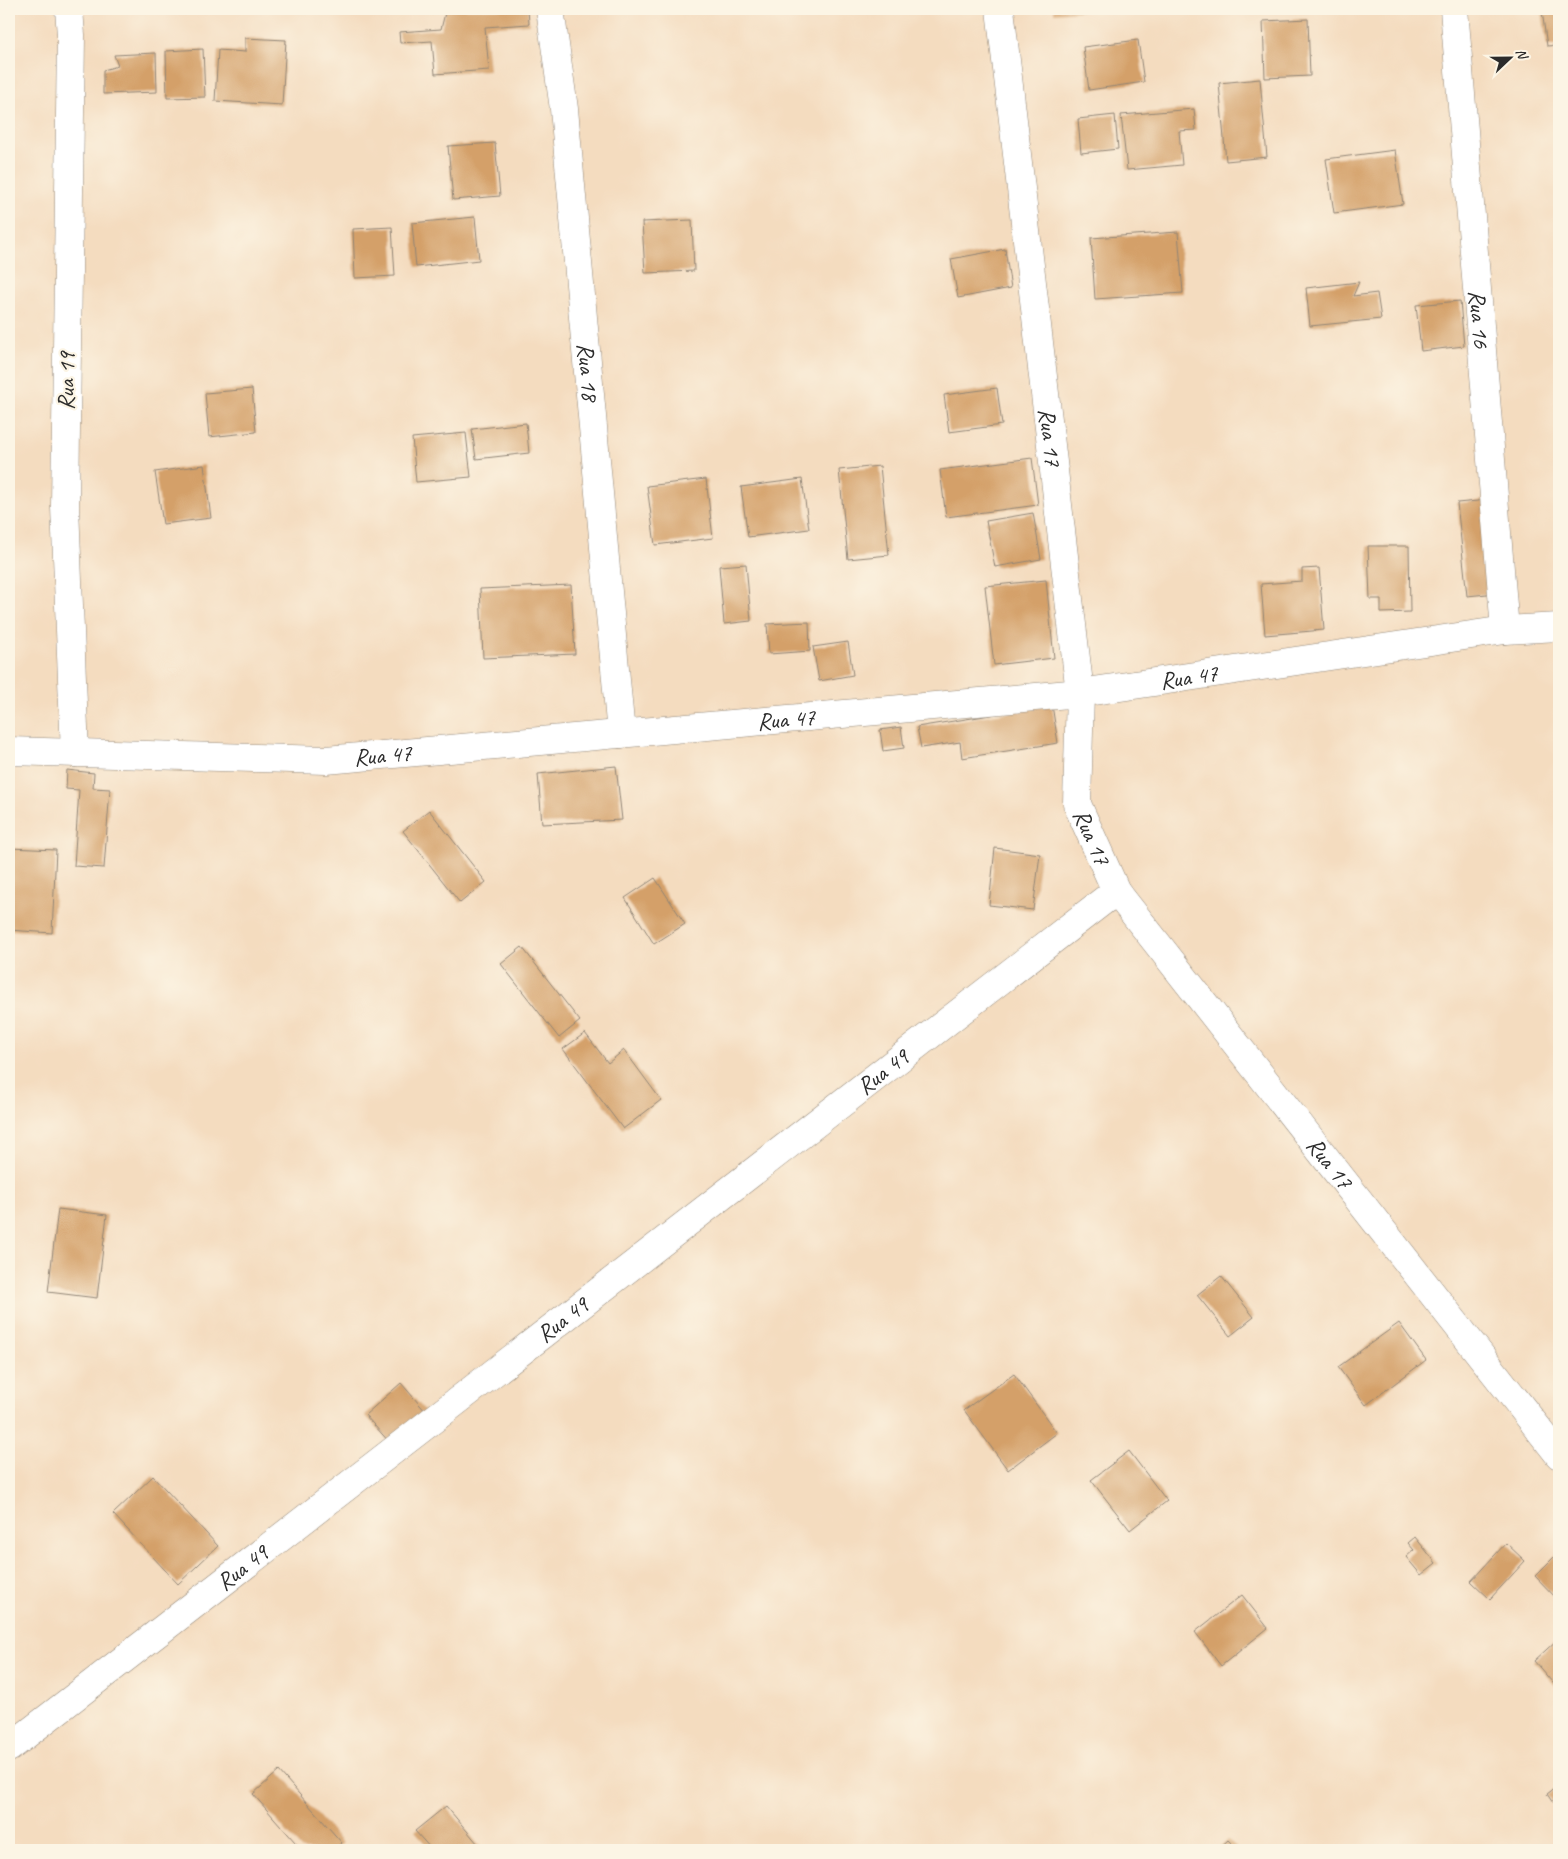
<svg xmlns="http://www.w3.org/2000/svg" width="1568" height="1859" font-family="Caveat,sans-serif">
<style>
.building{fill:#d4a069}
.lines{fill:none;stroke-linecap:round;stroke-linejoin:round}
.minor-casing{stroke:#908475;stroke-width:29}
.minor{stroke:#fff;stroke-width:28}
.labels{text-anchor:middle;stroke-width:4.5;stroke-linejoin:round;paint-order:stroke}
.street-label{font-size:24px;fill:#2b2b2b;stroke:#fcf5e5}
</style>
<rect width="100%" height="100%" fill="#fcf5e5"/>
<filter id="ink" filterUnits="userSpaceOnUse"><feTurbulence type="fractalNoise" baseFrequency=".02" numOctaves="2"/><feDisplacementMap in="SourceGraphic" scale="10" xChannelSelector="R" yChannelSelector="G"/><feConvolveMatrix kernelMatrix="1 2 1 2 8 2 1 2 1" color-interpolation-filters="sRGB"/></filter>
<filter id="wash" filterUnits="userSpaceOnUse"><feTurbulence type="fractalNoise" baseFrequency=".0096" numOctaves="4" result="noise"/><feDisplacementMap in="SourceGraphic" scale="20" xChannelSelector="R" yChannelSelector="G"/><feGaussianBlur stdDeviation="1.12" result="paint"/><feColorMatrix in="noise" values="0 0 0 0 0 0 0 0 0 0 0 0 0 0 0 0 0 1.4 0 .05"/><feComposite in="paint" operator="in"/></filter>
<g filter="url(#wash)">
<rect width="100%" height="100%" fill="#f4dcbf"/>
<g id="blocks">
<path class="building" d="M446,9h82l1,15 -44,3 4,43 -54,4 -3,-33 -32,2 -1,-11 42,-3z
M1054,9h38v1l-38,3z
M1559,9v36l-12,1 -5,-35z
M1308,19l2,57 -45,2 -2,-57z
M245,38l41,2 -4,65 -67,-4 3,-51 27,2z
M1138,40l6,42 -55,8 -6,-43z
M203,49l2,48 -38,1 -1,-47z
M156,53l1,39 -54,2v-24l15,-4 -4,-11z
M1260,79l7,78 -41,4 -7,-78z
M1194,109l2,21 -17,1 3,34 -55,5 -6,-55z
M1115,115l3,34 -37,4 -3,-34z
M495,143l5,53 -47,4 -5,-54z
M1395,150l8,54 -69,9 -8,-54z
M475,217l4,43 -63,7 -4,-44z
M692,220l2,51 -49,2 -3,-51z
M392,227l3,49 -40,2 -2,-49z
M1178,232l5,61 -88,6 -4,-61z
M1005,249l6,39 -53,10 -7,-39z
M1359,282l-6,14 24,-3 4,26 -71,7 -4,-38z
M1460,301l4,45 -43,5 -5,-46z
M997,388l5,37 -53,7 -5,-37z
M252,389l4,43 -47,5 -4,-44z
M526,423l3,30 -53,6 -4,-30z
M466,433l5,44 -55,5 -4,-44z
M1032,458l6,47 -92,12 -6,-47z
M204,465l7,53 -48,6 -8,-52z
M880,466l9,89 -41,4 -9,-89z
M706,479l7,59 -58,7 -8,-59z
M802,479l7,50 -61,8 -7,-50z
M1488,500l9,93 -30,3 -10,-93z
M1033,513l8,46 -46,8 -9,-46z
M1368,546h41l1,66 -29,1v-14h-11z
M746,564l5,57 -27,3 -5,-58z
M1319,568l5,62 -59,5 -4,-51 41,-3v-12z
M1046,580l8,78 -60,7 -9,-79z
M571,585l4,69 -92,4 -3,-69z
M809,622l1,29 -41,3 -2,-30z
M848,642l5,33 -34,6 -6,-34z
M1052,705l6,38 -96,15 -2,-16 -39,6 -4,-21z
M901,727l3,21 -21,3 -3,-21z
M616,766l6,54 -80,4 -4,-50z
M67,770l27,3 -1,15 17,1 -6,79 -30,-2 5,-76 -13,-1z
M429,810l57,72 -26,21 -57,-72z
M9,848l47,2 -4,83 -43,-3z
M995,848l45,6 -7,56 -44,-5z
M655,878l30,46 -31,20 -29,-46z
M522,947l58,74 -21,17 -58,-74z
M585,1033l23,30 16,-13 37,50 -38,29 -60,-80z
M58,1209l49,6 -10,83 -49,-6z
M1221,1276l33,41 -24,19 -33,-41z
M1399,1323l27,37 -60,45 -28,-38z
M1014,1374l43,59 -49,37 -44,-60z
M401,1383l25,29 -35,32 -26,-29z
M1129,1451l38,50 -37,29 -39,-50z
M153,1476l65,70 -40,38 -65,-70z
M1415,1537l21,26 -15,12 -15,-18 8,-7 -6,-7z
M1506,1543l19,18 -35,38 -19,-18z
M1559,1552v49l-24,-25z
M1242,1595l26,33 -47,38 -26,-34z
M1559,1638v52l-25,-29z
M279,1771l63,72 -8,7h-32l-49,-56z
M1559,1785v27l-12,-18z
M446,1806l37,44h-51l-17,-19z
M1228,1840l10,10h-21z"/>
</g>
</g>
<g filter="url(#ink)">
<use href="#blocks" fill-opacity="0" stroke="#908475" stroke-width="1"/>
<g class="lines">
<defs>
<g id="minor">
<path d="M69,9l2,26 -6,472 10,246"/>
<path id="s1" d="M550,9l14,100 57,625"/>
<path id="s2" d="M1000,9l80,684 -3,111 39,87 443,564"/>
<path id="s3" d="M1454,9l51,621"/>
<path id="s4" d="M9,751l317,9 754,-67 425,-63 54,-3"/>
<path id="s5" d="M9,1748l1107,-857"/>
</g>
</defs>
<use href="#minor" class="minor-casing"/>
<use href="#minor" class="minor"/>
</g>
</g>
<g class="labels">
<g class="street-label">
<text dy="8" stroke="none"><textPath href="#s3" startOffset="311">Rua 16</textPath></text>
<text dy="8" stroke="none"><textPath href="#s1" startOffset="365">Rua 18</textPath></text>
<text transform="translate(66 381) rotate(-89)" y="8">Rua 19</text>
<text dy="8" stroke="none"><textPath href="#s2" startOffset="431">Rua 17</textPath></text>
<text dy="8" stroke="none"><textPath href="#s4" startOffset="1184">Rua 47</textPath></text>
<text dy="8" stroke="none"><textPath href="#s4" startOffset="779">Rua 47</textPath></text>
<text dy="8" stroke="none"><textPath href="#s4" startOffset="374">Rua 47</textPath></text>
<text dy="8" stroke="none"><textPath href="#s2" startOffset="836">Rua 17</textPath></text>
<text dy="8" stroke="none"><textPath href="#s5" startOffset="1105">Rua 49</textPath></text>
<text dy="8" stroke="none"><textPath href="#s2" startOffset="1241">Rua 17</textPath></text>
<text dy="8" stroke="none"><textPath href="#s5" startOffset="700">Rua 49</textPath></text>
<text dy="8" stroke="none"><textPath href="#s5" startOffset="295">Rua 49</textPath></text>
</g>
</g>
<rect width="1568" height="1859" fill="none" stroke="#fcf5e5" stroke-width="30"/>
<g transform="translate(1510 58) rotate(68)" stroke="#fcf5e5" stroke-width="4" paint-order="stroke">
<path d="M0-4L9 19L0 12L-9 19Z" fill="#2b2b2b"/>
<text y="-8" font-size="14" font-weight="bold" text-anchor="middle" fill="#2b2b2b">N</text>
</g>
</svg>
